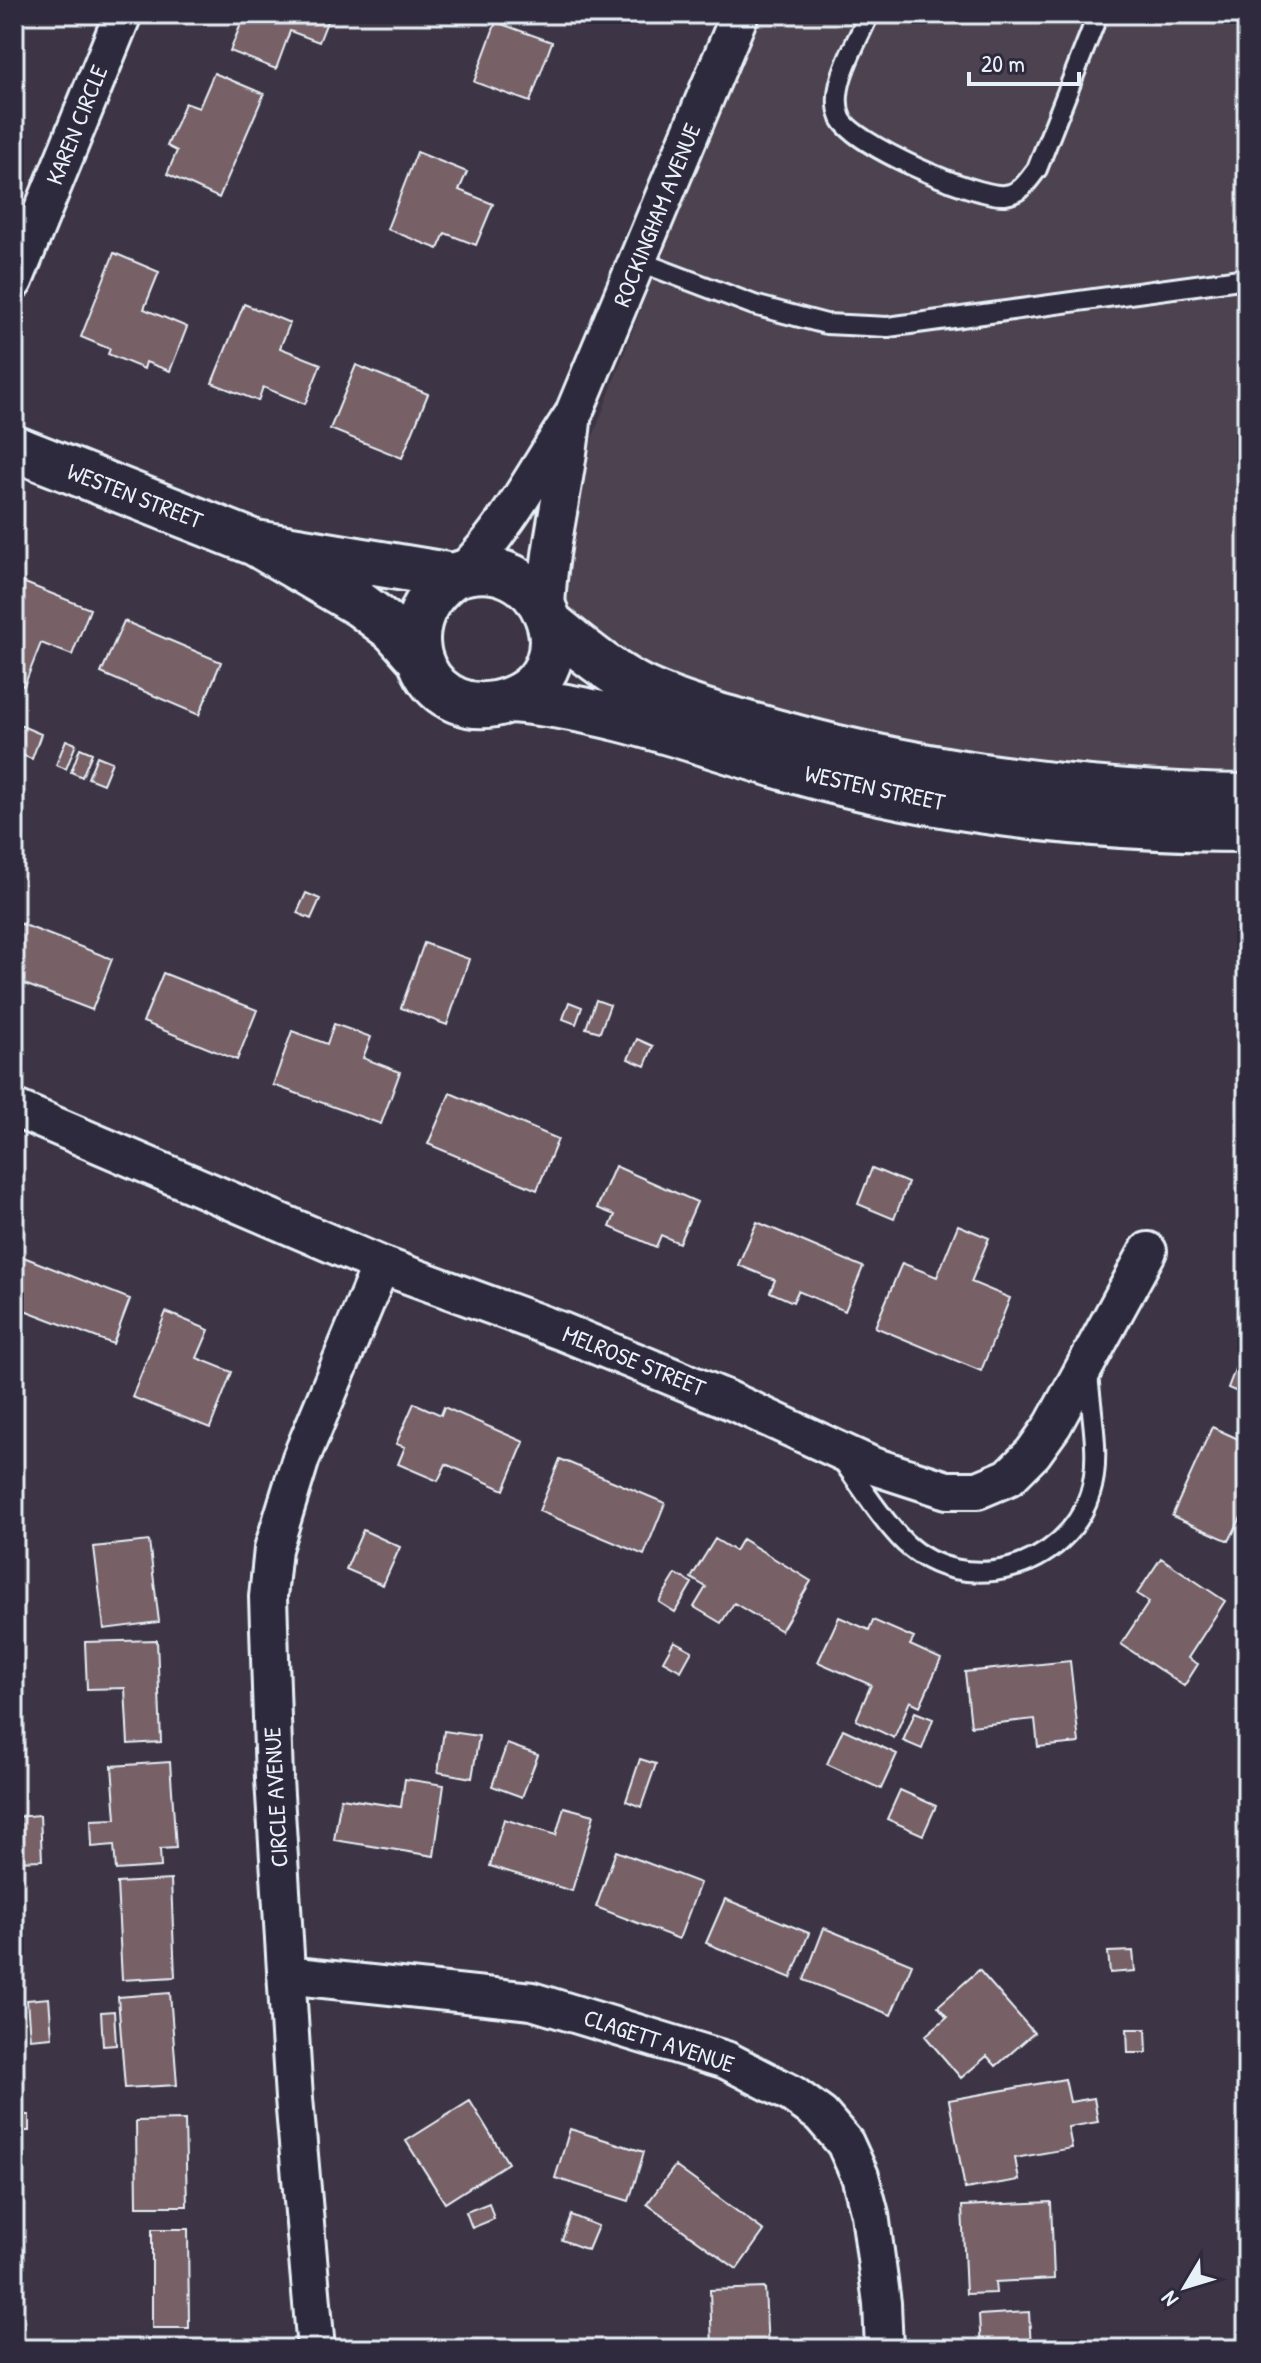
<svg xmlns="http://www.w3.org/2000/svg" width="1261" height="2363" font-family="'Patrick Hand',sans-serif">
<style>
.built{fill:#4e424f}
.building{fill:#776066;stroke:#e8f1f8;stroke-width:2}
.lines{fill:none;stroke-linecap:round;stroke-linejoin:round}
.service-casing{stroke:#e8f1f8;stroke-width:24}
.minor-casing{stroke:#e8f1f8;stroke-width:42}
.tertiary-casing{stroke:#e8f1f8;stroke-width:50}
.service{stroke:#2f2a3d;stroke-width:18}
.minor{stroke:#2f2a3d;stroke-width:36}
.tertiary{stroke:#2f2a3d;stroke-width:44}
.labels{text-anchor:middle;stroke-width:6;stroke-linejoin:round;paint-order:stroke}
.street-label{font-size:24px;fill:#e8f1f8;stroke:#2f2a3d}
</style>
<rect width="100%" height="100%" fill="#3d3545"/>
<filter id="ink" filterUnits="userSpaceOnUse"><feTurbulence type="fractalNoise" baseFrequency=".0125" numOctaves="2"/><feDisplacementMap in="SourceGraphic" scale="16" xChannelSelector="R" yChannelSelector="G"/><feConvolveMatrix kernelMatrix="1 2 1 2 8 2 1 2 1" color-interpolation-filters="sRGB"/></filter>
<g filter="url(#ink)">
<path class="built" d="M751,14h496v772l-316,-25 -329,-102 -49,-63 20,-106z"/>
<path class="building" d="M245,14h85l-11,28 -29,-11 -14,38 -46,-18z
M496,22l56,20 -22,60 -56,-20z
M214,73l50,21 -45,104 -52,-24 10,-23 -10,-5 18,-43 14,5z
M417,152l50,20 -8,18 34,14 -17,41 -31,-12 -7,16 -51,-20z
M114,253l45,19 -15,37 43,18 -17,44 -24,-9 -2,7 -36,-15 2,-5 -29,-12z
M244,304l46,19 -10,25 41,16 -16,40 -42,-17 -5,14 -46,-18z
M356,365l72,29 -26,64 -72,-29z
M15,579l75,30 -18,46 -31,-12 -17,43 -10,-4z
M124,621l97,41 -22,53 -98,-42z
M17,724l24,10 -9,25 -18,-7z
M66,740l10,4 -10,25 -10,-4z
M80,748l12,5 -10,24 -11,-5z
M97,756l15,6 -9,22 -15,-6z
M306,893l14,6 -9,20 -14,-6z
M19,923l93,36 -20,51 -78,-30v-43z
M424,943l45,16 -22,66 -46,-17z
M163,973l94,37 -20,50 -94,-38z
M596,1000l14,5 -10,27 -14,-4z
M569,1002l13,5 -6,17 -13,-5z
M334,1024l37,13 -8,21 37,14 -19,52 -108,-39 19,-54 35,13z
M637,1039l16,7 -8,20 -17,-7z
M450,1093l108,46 -21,51 -109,-46z
M615,1166l82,36 -18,41 -18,-8 -5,12 -46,-20 5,-12 -18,-7z
M872,1168l36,15 -14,36 -36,-15z
M757,1222l106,45 -18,44 -47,-20 -5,11 -23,-10 5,-12 -37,-15z
M958,1225l31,13 -18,44 39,16 -29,73 -106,-44 27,-64 35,14z
M21,1256l109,43 -17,45 -99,-38v-31z
M166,1312l43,18 -12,28 35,14 -22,56 -78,-31z
M1247,1338v58l-19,-8z
M414,1403l27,12 3,-8 80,35 -20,48 -58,-26 -8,17 -40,-17 7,-17 -9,-3z
M1212,1427l35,16v63l-18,35 -57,-25z
M560,1459l105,44 -21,52 -105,-44z
M363,1530l37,17 -17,38 -37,-16z
M715,1539l20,12 7,-12 69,42 -30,50 -47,-28 -13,20 -27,-16 12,-20 -15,-9z
M149,1541l10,81 -55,7 -10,-82z
M1161,1558l64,43 -37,57 10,6 -14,22 -63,-42 28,-42 -12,-8z
M676,1574l16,9 -17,29 -16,-10z
M839,1617l30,13 4,-10 41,18 -4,7 31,14 -21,47 -10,-5 -16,37 -38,-18 15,-35 -53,-23z
M157,1640l4,102 -33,2 -3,-56 -38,1 -2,-47z
M674,1641l18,10 -11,20 -18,-10z
M1070,1661l9,82 -41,4 -3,-28 -64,7 -6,-54z
M915,1712l18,7 -11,30 -19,-8z
M843,1729l54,25 -16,35 -54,-25z
M444,1731l35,5 -7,42 -34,-6z
M507,1744l31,11 -16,42 -30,-11z
M640,1759l16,5 -15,43 -15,-6z
M170,1762l6,86 -16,1 1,18 -45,3 -2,-25 -22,2 -1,-27 25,-1 -4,-53z
M405,1779l39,6 -10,71 -100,-16 7,-42 60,9z
M900,1790l36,16 -13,29 -36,-16z
M564,1807l30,8 -22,76 -82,-25 14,-47 52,16z
M40,1815l2,45 -28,1v-44z
M616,1851l84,32 -21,56 -83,-32z
M171,1880l4,97 -53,3 -5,-97z
M725,1899l84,34 -18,45 -85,-35z
M824,1928l88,36 -21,51 -87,-35z
M1133,1951l2,20 -25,2 -2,-21z
M979,1970l55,63 -38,33 -9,-10 -26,22 -36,-42 22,-19 -9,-11z
M170,1993l7,92 -52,3 -7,-91z
M49,1998l3,39 -22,2 -3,-39z
M114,2011l2,34 -13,1 -2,-34z
M1127,2029h19l1,24h-19z
M1065,2079l5,23 24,-4 4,24 -30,5 4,21 -57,10 4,22 -54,9 -16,-89z
M470,2101l38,62 -63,40 -39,-62z
M14,2115h15v16h-15z
M185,2120l2,86h-50l-1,-85z
M570,2129l74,23 -15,49 -74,-23z
M675,2166l89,65 -27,38 -90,-65z
M1051,2202l3,77 -59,3 1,11 -30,1 -4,-88z
M489,2203l5,16 -22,9 -6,-16z
M571,2215l27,11 -10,24 -26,-10z
M152,2229h36l1,99h-37z
M765,2288l3,61h-56l-2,-59z
M1029,2312l2,37h-50l-2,-34z
M196,2344v5h-49v-3z"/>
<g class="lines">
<defs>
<path id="service" d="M869,14c-12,29 -41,73 -28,104 11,26 135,80 164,77 16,-2 22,-13 32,-26l61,-155
M638,261l116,44 72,19 62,3 359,-49
M842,1460c20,27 39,59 63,83 59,55 161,27 185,-49 12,-37 0,-85 -2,-122"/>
<path id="minor" d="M14,281l109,-267
M463,572c46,-46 74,-103 110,-157l167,-401
M546,609c2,-63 20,-125 26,-188
M14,1108l367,157 180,66 168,69 144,66 74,24h31l31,-13 24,-24 20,-28 95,-174
M286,1975l246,26 194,59 66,34 29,21 24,28 15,33 10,38 12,89 2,46
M316,2349l-22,-251 -20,-319 -6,-182 5,-48 28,-91 80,-193"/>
<path id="tertiary" d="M14,448l241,95 106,62 33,25 24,27
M255,543l198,33c91,-34 139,94 56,124 -79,29 -130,-72 -56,-124
M550,623c32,26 63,53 100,69 39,17 81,27 122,39 154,43 316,64 475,66
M511,700c110,8 215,54 322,81 135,34 275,48 414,48"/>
</defs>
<use href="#service" class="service-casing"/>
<use href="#minor" class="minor-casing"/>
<use href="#tertiary" class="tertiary-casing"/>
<use href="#service" class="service"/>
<use href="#minor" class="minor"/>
<use href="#tertiary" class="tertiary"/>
</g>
</g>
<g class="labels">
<g class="street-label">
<text transform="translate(77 125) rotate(-68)" y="8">KAREN CIRCLE</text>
<text transform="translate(657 215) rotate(-68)" y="8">ROCKINGHAM AVENUE</text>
<text transform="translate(135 496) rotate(21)" y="8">WESTEN STREET</text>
<text transform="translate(875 788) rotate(12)" y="8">WESTEN STREET</text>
<text transform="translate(634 1361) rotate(22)" y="8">MELROSE STREET</text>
<text transform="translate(276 1797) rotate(-93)" y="8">CIRCLE AVENUE</text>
<text transform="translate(659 2041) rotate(18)" y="8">CLAGETT AVENUE</text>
</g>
</g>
<rect width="1261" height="2363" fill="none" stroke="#2f2a3d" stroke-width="48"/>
<rect x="24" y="24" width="1213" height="2315" fill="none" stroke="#e8f1f8" stroke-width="3" filter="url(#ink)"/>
<g transform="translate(1185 2287) rotate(232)" stroke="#2f2a3d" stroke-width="6" paint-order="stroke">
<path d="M0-6L14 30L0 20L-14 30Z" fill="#e8f1f8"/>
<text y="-12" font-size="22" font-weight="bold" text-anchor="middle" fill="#e8f1f8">N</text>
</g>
<path d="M969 72v12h110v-12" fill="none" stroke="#e8f1f8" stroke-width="4"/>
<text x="981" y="72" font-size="24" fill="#e8f1f8" stroke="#2f2a3d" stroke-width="6" paint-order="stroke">20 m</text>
</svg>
